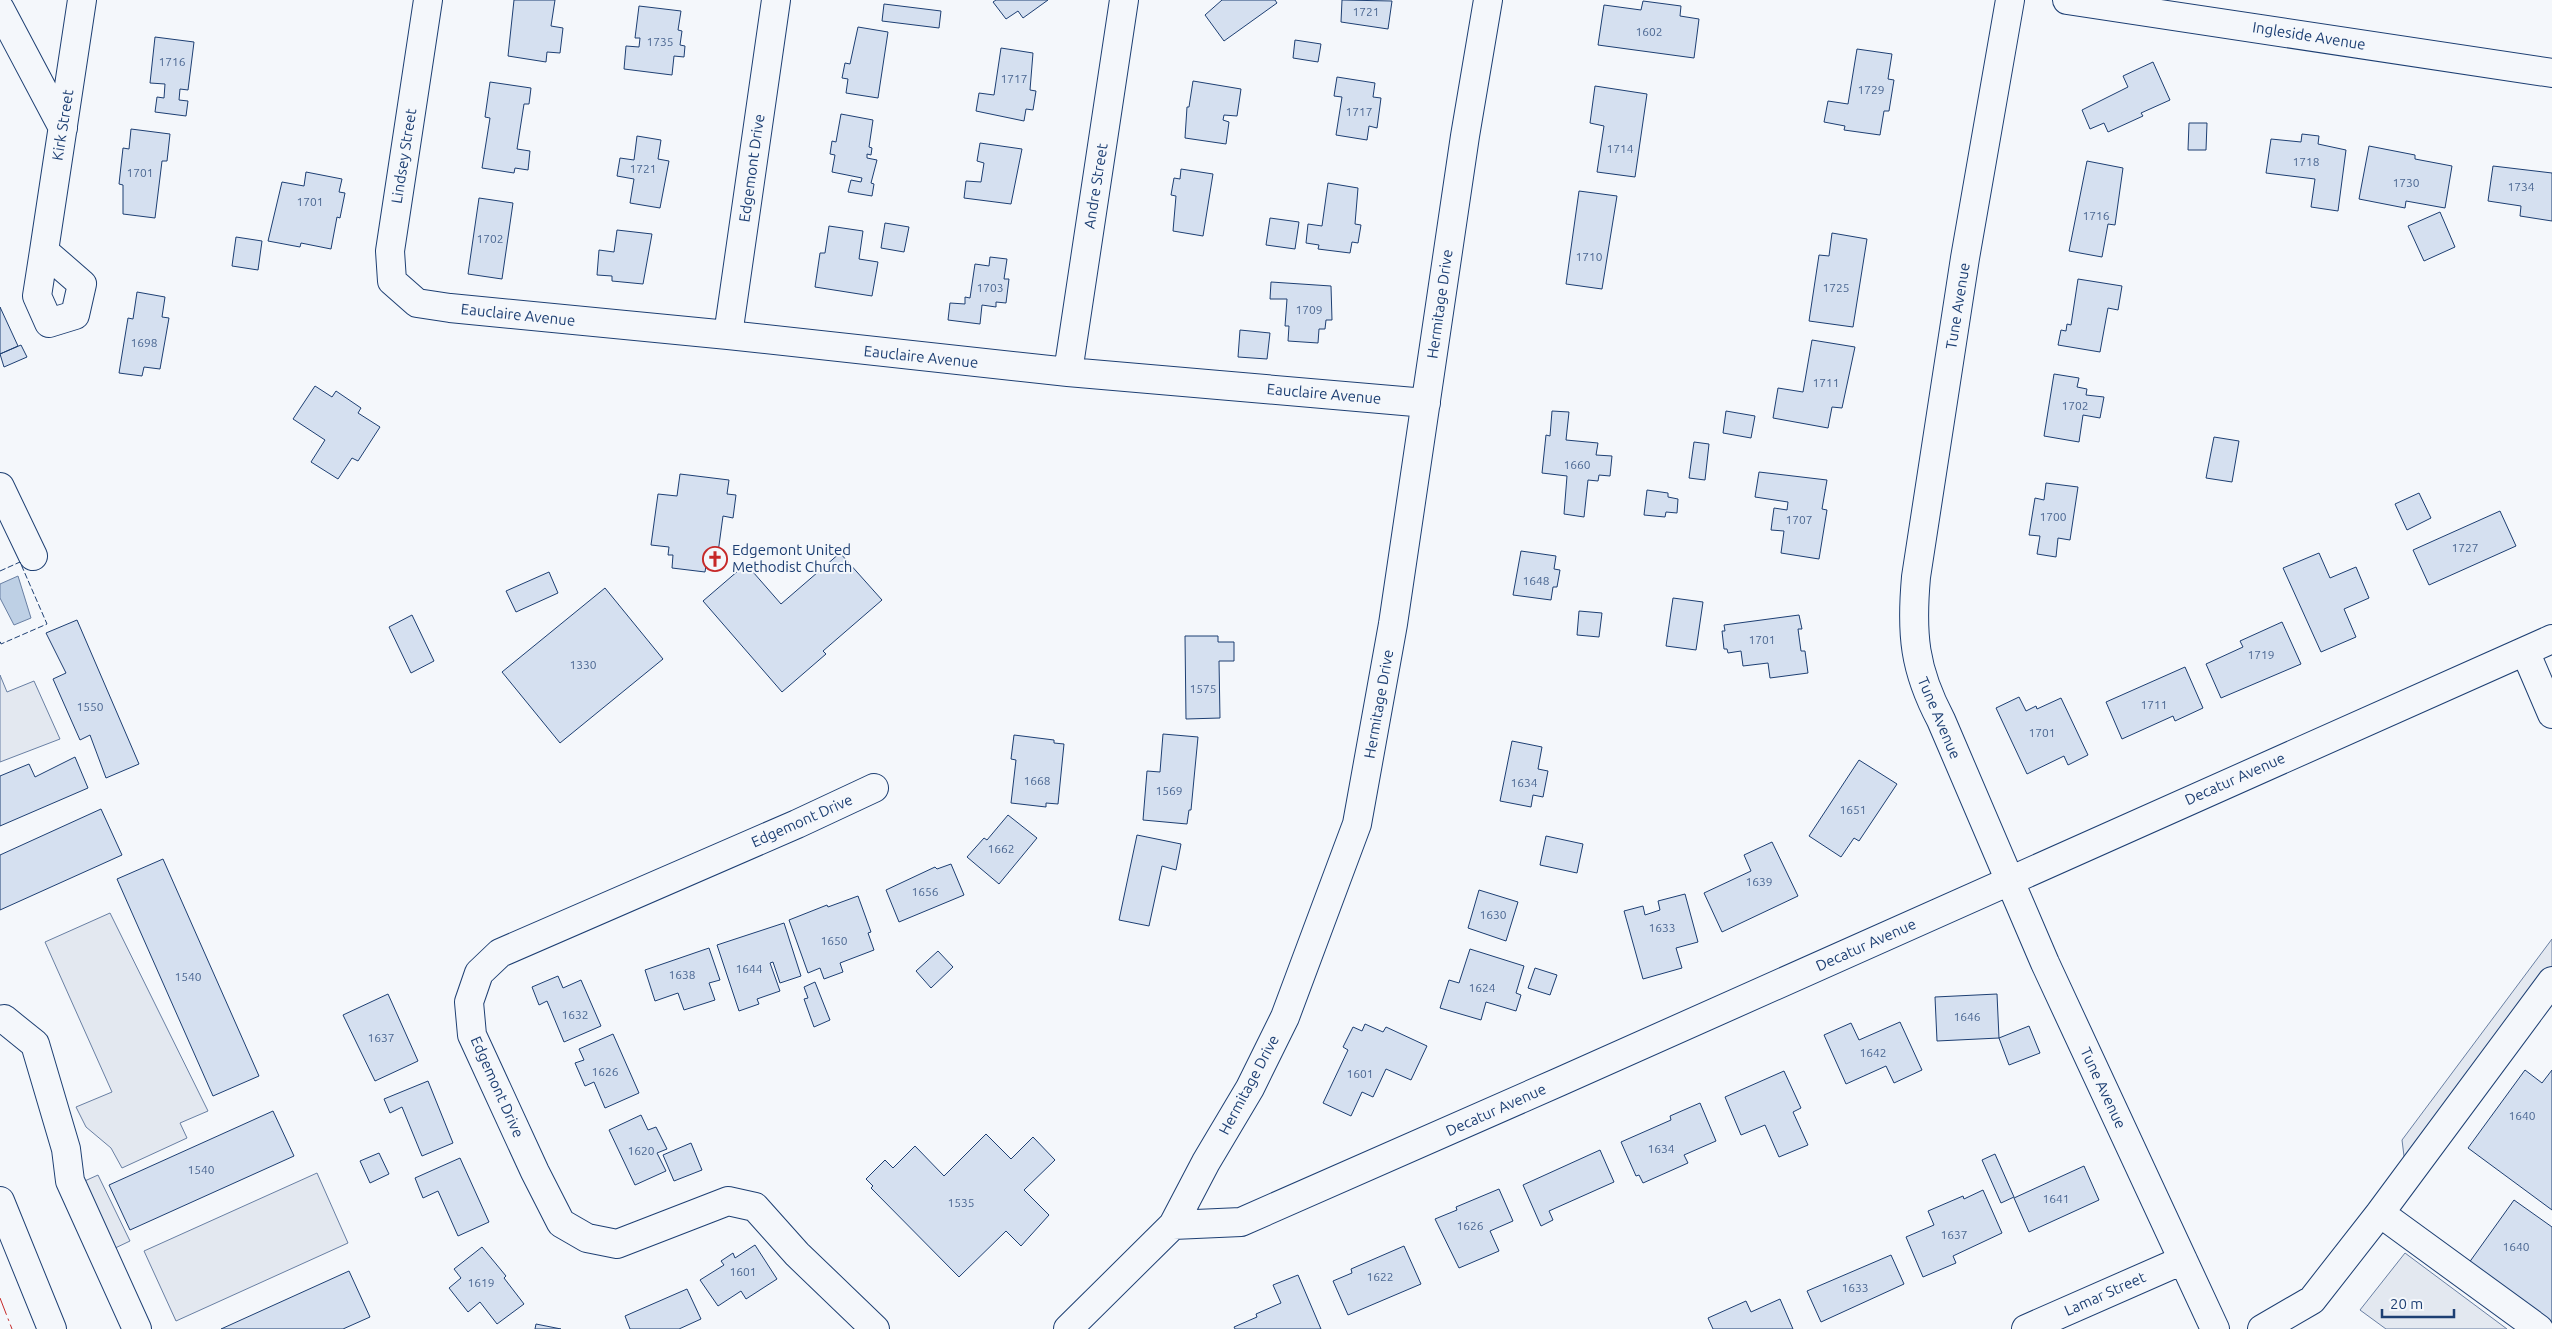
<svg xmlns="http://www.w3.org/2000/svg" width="2552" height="1329" font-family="Ubuntu,sans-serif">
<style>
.parking{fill:#e3e8f0;stroke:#687fa3}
.water{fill:#bed0e5;stroke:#687fa3}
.building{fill:#d5e0f0;stroke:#1d3f73}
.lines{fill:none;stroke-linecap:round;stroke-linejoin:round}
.minor-casing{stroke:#1d3f73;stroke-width:30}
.major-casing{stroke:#1d3f73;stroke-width:30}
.minor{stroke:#f4f7fb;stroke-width:28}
.major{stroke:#f4f7fb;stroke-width:28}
.fence{stroke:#1d3f73;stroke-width:1;stroke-dasharray:6 2.5;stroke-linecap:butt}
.power{stroke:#c62828;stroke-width:1;stroke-dasharray:18 4 2.5 4;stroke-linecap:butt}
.labels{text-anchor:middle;stroke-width:4;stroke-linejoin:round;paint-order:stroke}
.number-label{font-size:12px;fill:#4b6792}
.street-label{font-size:15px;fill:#1d3f73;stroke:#f4f7fb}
.poi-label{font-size:15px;fill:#1d3f73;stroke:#f4f7fb;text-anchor:start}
</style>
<rect width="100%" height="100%" fill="#f4f7fb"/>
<path class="parking" d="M0,675l7,17 27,-11 26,58 -60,23z
M110,913l98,198 -28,12 7,15 -65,30 -11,-20 -25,-21 -10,-20 36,-15 -67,-150z
M2552,939v33l-147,192 -3,-24z
M317,1173l31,70 -172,78 -32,-70z
M98,1175l32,66 -19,9 -33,-66z
M2405,1253l102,76h-121l-26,-19z"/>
<path class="water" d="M18,576l13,42 -17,7 -14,-27v-14z"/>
<path class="building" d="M514,0h41l-4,26 12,2 -3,25 -13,-1 -1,10 -38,-6z
M996,0h52l-25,18 -5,-7 -12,8 -13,-17z
M1222,0h53l2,3 -53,38 -19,-26z
M1342,0l50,1 -4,28 -47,-7z
M1643,1l38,5 -1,10 19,3 -5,39 -96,-13 6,-40 37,5z
M884,4l57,7 -2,17 -57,-7z
M639,6l42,5 -3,19 4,1 -2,14 5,1 -1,11 -10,-1 -2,19 -48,-6 2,-23 13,1 1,-9h-5z
M858,27l30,5 -10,66 -32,-5 2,-14 -6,-1 3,-15 5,1z
M155,37l39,5 -6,48 -8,-1 -1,11 9,1 -2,15 -31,-4 2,-15 7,1 1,-14 -15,-1z
M1295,40l26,4 -3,18 -25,-4z
M1001,48l32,5 -3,37 6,1 -3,19 -7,-1 -2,12 -48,-10 3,-18 15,2z
M1857,49l35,5 -4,25 6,1 -5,31h-5l-4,24 -36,-5 1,-4 -21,-4 4,-21 20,3z
M2153,62l17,38 -29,13 2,3 -35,16 -4,-9 -14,6 -8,-19 46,-23 -5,-11z
M1337,77l38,6 -2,14 8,1 -4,30 -8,-2 -2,14 -31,-5 6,-38 -8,-1z
M1193,81l48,8 -4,27 -13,-1 -1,5 6,2 -3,22 -41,-6 2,-31h2z
M490,82l41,6 -2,16h-5l-7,45 13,2 -2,19 -13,-2 -1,5 -32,-5 8,-50 -5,-1z
M1595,86l52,8 -12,83 -38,-5 7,-46 -14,-3z
M841,114l32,6 -4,27 3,1 -1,7 -4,-1v4l10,2 -6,23 3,1 -2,12 -24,-4 3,-12 10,2 1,-4 -30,-6 3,-17 -5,-1 2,-13 4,1z
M2189,123h18l-1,27h-18z
M131,129l39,5 -3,27h-5l-7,57 -32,-4v-29l-4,-1 4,-36 6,1z
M2302,134l17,2 -1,8 28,6 -8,61 -27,-4 4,-28 -49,-6 5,-34 30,3z
M637,136l24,4 -3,19 11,2 -9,47 -30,-5 4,-24 -17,-3 3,-18 14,2z
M980,143l42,6 -11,55 -47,-6 2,-17 15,1 3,-19 -7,-2z
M2369,146l46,9v4l37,7 -7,42 -39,-7 -1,7 -46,-9z
M2087,161l36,7 -8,57 -7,-1 -6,33 -33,-6z
M2493,166l59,7v48l-32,-5 1,-10 -33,-5z
M1181,169l32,5 -10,62 -30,-5 3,-35 -5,-1 3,-17 6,1z
M306,172l36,7 -3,13 6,1 -5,25 -3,-1 -6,32 -30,-6 -1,4 -32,-6 14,-59 22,4z
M1328,183l30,5 -3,36 6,1 -3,18 -6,-1 -2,11 -32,-4 1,-4 -13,-2 2,-19 14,2z
M1579,191l38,5 -15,93 -36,-5z
M479,198l34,5 -11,76 -34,-5z
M2440,212l15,35 -31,14 -16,-35z
M1270,218l29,4 -4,27 -29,-4z
M885,223l24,4 -5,25 -23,-4z
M829,226l34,5 -4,28 19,3 -6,34 -57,-9 5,-34h5z
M617,230l35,4 -9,50 -31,-3v-5l-15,-1 2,-25 15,2z
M1832,233l35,6 -14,88 -44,-6 10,-66 10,1z
M236,237l26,4 -4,29 -26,-4z
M990,257l17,2 -3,20h5l-3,24 -10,-1v5l-14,-2 -2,19 -32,-4 2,-17 15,1v-7l5,1 5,-34 14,2z
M2078,279l44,7 -4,24 -10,-2 -8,44 -42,-7 3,-15 5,1 1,-7 4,1z
M1271,282l60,4 1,34h-6l-1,9h-6l-1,14 -30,-2 1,-15h-4l2,-27h-17z
M137,292l28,5 -3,20 7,1 -9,51 -16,-2 -2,9 -23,-3 9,-55 5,1z
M0,307l18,39 -18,8z
M1240,330l30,3 -3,26 -29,-2z
M1812,340l43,7 -13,61 -10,-1 -4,21 -55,-10 5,-30 25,4z
M21,345l6,12 -23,10 -4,-13z
M2054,374l25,4 -2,9 10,2 -1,6 18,2 -4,21 -17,-3 -4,27 -35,-6z
M315,386l17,11 4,-6 25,17 -3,5 22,14 -22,34 -6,-3 -14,21 -27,-17 14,-22 -32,-21z
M1552,411l17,1 -3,28 32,3 -2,12 16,1 -2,20 -11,-1 -1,6 -10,-1 -4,37 -20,-3 3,-38 -25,-3 4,-38 4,1z
M1726,411l29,5 -4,22 -28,-5z
M2214,437l25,4 -7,41 -26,-4z
M1694,442l15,2 -4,36 -16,-2z
M1759,472l68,8 -5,29 5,1 -8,49 -38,-6 3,-22 -13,-1 3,-22 13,2 1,-8 -33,-5z
M680,474l49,6 -2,14 9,1 -3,23 -10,-2 -6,44 -10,-1 -2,13 -33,-4 1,-13h-5l1,-8 -18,-2 7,-51 19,2z
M2046,483l32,4 -8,53 -12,-2 -2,19 -19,-3 3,-18 -11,-1 6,-37 9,2z
M1647,490l21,3v4l10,2 -1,14 -11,-1 -1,5 -21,-2z
M2419,493l12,25 -24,12 -12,-26z
M2500,511l16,35 -87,39 -16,-35z
M1521,551l35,5 -2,13 6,1 -3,17h-4l-2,13 -38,-5z
M840,553l42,47 -59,51 3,3 -44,38 -79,-91 43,-37 35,40z
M2319,553l11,25 26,-11 13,31 -25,11 12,28 -35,15 -38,-84z
M549,572l9,21 -42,19 -10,-21z
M605,588l58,71 -103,84 -58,-71z
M1673,598l30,4 -7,48 -30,-4z
M1579,611l23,2 -3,24 -22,-2z
M412,615l22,46 -23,12 -22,-46z
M1799,615l3,14h-4l3,22h4l3,22 -38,5 -2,-15 -25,3 -2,-15 -13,2 -1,-4h-3l-2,-18h3l-1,-6z
M77,620l62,144 -33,14 -16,-43 -10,5 -27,-61 13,-6 -20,-40z
M2282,622l19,42 -80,34 -15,-34 37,-17 -3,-6z
M1185,636h33v6h16v19h-15l1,57 -34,1z
M2185,667l18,41 -28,13 -2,-5 -51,23 -16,-37z
M2019,697l7,14 10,-5 1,3 24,-11 27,57 -20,10 -4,-9 -37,18 -31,-66z
M1163,734l35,3 -7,73h-2l-2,14 -44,-4 4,-49 13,1z
M1014,735l40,5v3l10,1 -6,60 -12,-1v4l-35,-4 5,-43 -5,-1z
M1512,741l30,6 -4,22 10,2 -5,26 -10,-2 -2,12 -31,-6z
M75,757l13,31 -88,38v-50l29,-12 6,13z
M1859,760l38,24 -38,57 -5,-3 -13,19 -32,-21z
M101,809l21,46 -122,55v-55z
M1008,815l29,23 -38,46 -32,-27 17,-19 3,2z
M1137,835l44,9 -5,26 -14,-4 -13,60 -30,-6z
M1546,836l37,8 -6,29 -37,-8z
M1772,842l26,54 -76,36 -18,-39 47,-22 -7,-16z
M163,859l96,217 -46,20 -96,-217z
M951,864l13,31 -65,27 -13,-32 49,-23 2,2z
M1479,890l39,12 -12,39 -38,-13z
M1685,894l13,48 -22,6 6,20 -39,11 -19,-68 19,-5 2,9 15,-5 -2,-9z
M858,896l13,36 -3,1 6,17 -34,13 3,9 -19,7 -4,-11 -12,5 -19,-53 38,-15 1,2z
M784,923l17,53 -21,7 -7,-21 -3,1 10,28 -23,8 2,5 -20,7 -22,-66z
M709,948l11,32 -11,3 6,17 -31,10 -6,-17 -23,8 -10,-31z
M1470,949l54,17 -8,27 5,2 -5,16 -30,-9 -5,18 -41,-12 9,-28 10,3z
M938,951l15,16 -22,21 -15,-17z
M1535,968l22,7 -7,20 -22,-7z
M558,976l5,12 18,-8 20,46 -37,16 -17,-41 -8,4 -7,-18z
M815,982l15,38 -16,7 -10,-28 4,-1 -4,-11z
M388,994l30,67 -43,20 -32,-66z
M1997,994l2,44 -62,3 -2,-44z
M1900,1022l22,48 -28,13 -8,-17 -40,18 -22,-49 27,-12 8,17z
M1365,1024l18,8 3,-5 41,19 -16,34 -25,-11 -13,28 -11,-5 -11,24 -28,-13 25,-53 -5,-3 10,-20 9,4z
M2029,1026l11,27 -31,12 -10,-27z
M613,1034l26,59 -34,15 -11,-26 -9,4 -10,-23 9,-3 -5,-11z
M2525,1070l17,13 10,-13v140l-84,-62z
M1784,1071l17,37 -8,4 15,33 -29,12 -14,-32 -24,10 -16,-38z
M428,1081l25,62 -31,13 -20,-49 -12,6 -6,-14z
M1700,1103l16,38 -32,14 4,8 -45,20 -4,-8 -3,1 -15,-34 50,-22 -1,-4z
M273,1111l21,45 -164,74 -21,-45z
M641,1115l7,15 8,-3 11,22 -10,4 9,18 -31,14 -26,-55z
M986,1134l25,25 22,-22 22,23 -31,30 25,25 -28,31 -15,-15 -47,46 -88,-89 2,-2 -7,-7 19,-19 8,8 22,-22 29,30z
M691,1143l11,27 -28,11 -11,-26z
M1600,1150l14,32 -65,29 4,9 -12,6 -18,-41z
M379,1153l10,21 -19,9 -10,-22z
M1995,1154l19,43 -13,6 -19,-43z
M460,1158l29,64 -31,14 -20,-45 -15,7 -8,-20z
M2084,1166l15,34 -70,32 -15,-34z
M1499,1189l14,32 -23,10 9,20 -40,17 -24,-49 22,-9 -1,-3z
M1983,1190l19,43 -49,23 3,7 -33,14 -17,-40 28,-12 -6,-14 35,-15 1,3z
M2514,1200l38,27v102l-86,-62z
M755,1245l22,34 -31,20 -5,-8 -23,15 -18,-26 24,-15 -3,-4 12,-8 2,5z
M1404,1246l17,38 -73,31 -15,-34 19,-8 -1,-4z
M482,1247l24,29 -2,2 20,26 -27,20 -17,-22 -12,10 -19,-24 12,-10 -7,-9z
M1891,1255l13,29 -83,38 -14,-31z
M349,1271l21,46 -27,12h-122z
M1298,1275l23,54h-86l-1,-2 23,-10 -1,-3 25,-11 -8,-18z
M687,1289l14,30 -22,10h-49l-5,-13z
M1780,1299l13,30h-80l-5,-11 38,-17 5,11z
M536,1324l25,5h-26z"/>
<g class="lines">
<defs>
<path id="minor" d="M428,0l-38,251 2,30 25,22 33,5 278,27 340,37 358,31
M2010,0l-45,258 -49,319c-5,57 -2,92 25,143l104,243 170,366
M2067,0l485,73
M0,9l63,119
M44,251l38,-251
M44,251l38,33 -7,31 -26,8 -12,-27z
M728,335l48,-335
M1068,372l56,-372
M0,487l33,69
M2525,651l27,63
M874,788l-77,36 -297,129 -21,20 -10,29 3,33 63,137 26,51 26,15 30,6 111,-43 27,6 42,47 78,75
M0,1020l4,-1 31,25 31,105 4,32 67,148
M2380,1213l159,116
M1173,1225l68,-3 318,-140 993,-443
M1068,1329l105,-104 33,-63 44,-74 35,-71 72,-193 36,-200 72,-488 23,-136
M2026,1329l157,-69
M2262,1329l50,-29 68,-87 172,-232"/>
<path id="major" d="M0,1201l52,128"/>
</defs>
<use href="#minor" class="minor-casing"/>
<use href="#major" class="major-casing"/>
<use href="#minor" class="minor"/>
<use href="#major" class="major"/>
<path class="fence" d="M0,571l20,-9 27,62 -46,20 -1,-3"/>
<path class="power" d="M0,1298l12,31"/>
</g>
<defs>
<symbol id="church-ring" viewBox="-11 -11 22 22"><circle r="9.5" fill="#f4f7fb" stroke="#c62828" stroke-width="1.5"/><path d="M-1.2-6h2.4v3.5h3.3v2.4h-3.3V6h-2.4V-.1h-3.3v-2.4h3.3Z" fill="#c62828"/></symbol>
</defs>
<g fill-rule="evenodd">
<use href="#church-ring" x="701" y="545" width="28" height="28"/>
</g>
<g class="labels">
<g class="number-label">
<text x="1366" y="16">1721</text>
<text x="1649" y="36">1602</text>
<text x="660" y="46">1735</text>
<text x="172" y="66">1716</text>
<text x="1014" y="83">1717</text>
<text x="1871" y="94">1729</text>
<text x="1359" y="116">1717</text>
<text x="1620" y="153">1714</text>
<text x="2306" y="166">1718</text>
<text x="643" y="173">1721</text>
<text x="140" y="177">1701</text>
<text x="2406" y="187">1730</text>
<text x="2521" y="191">1734</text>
<text x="310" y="206">1701</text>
<text x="2096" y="220">1716</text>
<text x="490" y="243">1702</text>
<text x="1589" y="261">1710</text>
<text x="990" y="292">1703</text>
<text x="1836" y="292">1725</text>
<text x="1309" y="314">1709</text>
<text x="144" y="347">1698</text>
<text x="1826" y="387">1711</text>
<text x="2075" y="410">1702</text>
<text x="1577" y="469">1660</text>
<text x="2053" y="521">1700</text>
<text x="1799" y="524">1707</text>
<text x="2465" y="552">1727</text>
<text x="1536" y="585">1648</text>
<text x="1762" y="644">1701</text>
<text x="2261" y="659">1719</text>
<text x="583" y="669">1330</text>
<text x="1203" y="693">1575</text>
<text x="2154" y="709">1711</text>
<text x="90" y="711">1550</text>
<text x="2042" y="737">1701</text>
<text x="1037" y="785">1668</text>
<text x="1524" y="787">1634</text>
<text x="1169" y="795">1569</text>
<text x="1853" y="814">1651</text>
<text x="1001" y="853">1662</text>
<text x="1759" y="886">1639</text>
<text x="925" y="896">1656</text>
<text x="1493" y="919">1630</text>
<text x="1662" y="932">1633</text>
<text x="834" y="945">1650</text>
<text x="749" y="973">1644</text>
<text x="682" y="979">1638</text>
<text x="188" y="981">1540</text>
<text x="1482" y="992">1624</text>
<text x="575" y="1019">1632</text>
<text x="1967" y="1021">1646</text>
<text x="381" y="1042">1637</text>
<text x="1873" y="1057">1642</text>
<text x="605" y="1076">1626</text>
<text x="1360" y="1078">1601</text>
<text x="2522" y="1120">1640</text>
<text x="1661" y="1153">1634</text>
<text x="641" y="1155">1620</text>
<text x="201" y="1174">1540</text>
<text x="2056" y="1203">1641</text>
<text x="961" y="1207">1535</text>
<text x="1470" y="1230">1626</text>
<text x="1954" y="1239">1637</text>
<text x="2516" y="1251">1640</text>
<text x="743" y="1276">1601</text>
<text x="1380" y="1281">1622</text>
<text x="481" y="1287">1619</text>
<text x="1855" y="1292">1633</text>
</g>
<g class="street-label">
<text transform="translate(2309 36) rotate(9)" y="5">Ingleside Avenue</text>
<text transform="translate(63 125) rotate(-81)" y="5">Kirk Street</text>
<text transform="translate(404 156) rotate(-81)" y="5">Lindsey Street</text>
<text transform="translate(752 168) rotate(-82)" y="5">Edgemont Drive</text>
<text transform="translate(1096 186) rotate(-81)" y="5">Andre Street</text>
<text transform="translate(1440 304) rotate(-82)" y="5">Hermitage Drive</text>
<text transform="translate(1958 306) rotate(-81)" y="5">Tune Avenue</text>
<text transform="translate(518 315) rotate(6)" y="5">Eauclaire Avenue</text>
<text transform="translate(921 357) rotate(6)" y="5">Eauclaire Avenue</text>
<text transform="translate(1324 394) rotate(5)" y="5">Eauclaire Avenue</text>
<text transform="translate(1379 704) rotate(-80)" y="5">Hermitage Drive</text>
<text transform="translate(1939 718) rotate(67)" y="5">Tune Avenue</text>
<text transform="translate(2235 779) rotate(-24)" y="5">Decatur Avenue</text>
<text transform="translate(802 821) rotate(-24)" y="5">Edgemont Drive</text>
<text transform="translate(1866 945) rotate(-24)" y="5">Decatur Avenue</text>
<text transform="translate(1249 1085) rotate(-62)" y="5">Hermitage Drive</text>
<text transform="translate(497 1087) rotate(66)" y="5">Edgemont Drive</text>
<text transform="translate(2103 1088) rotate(65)" y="5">Tune Avenue</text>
<text transform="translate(1496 1110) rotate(-24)" y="5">Decatur Avenue</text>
<text transform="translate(2105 1294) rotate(-24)" y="5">Lamar Street</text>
</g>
<g class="poi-label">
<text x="732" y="555">Edgemont United<tspan x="732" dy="17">Methodist Church</tspan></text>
</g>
</g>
<path d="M2382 1309v8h72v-8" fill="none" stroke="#1d3f73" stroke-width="2.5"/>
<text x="2390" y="1309" font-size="15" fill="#1d3f73" stroke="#f4f7fb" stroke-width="4" paint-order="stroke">20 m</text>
</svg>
